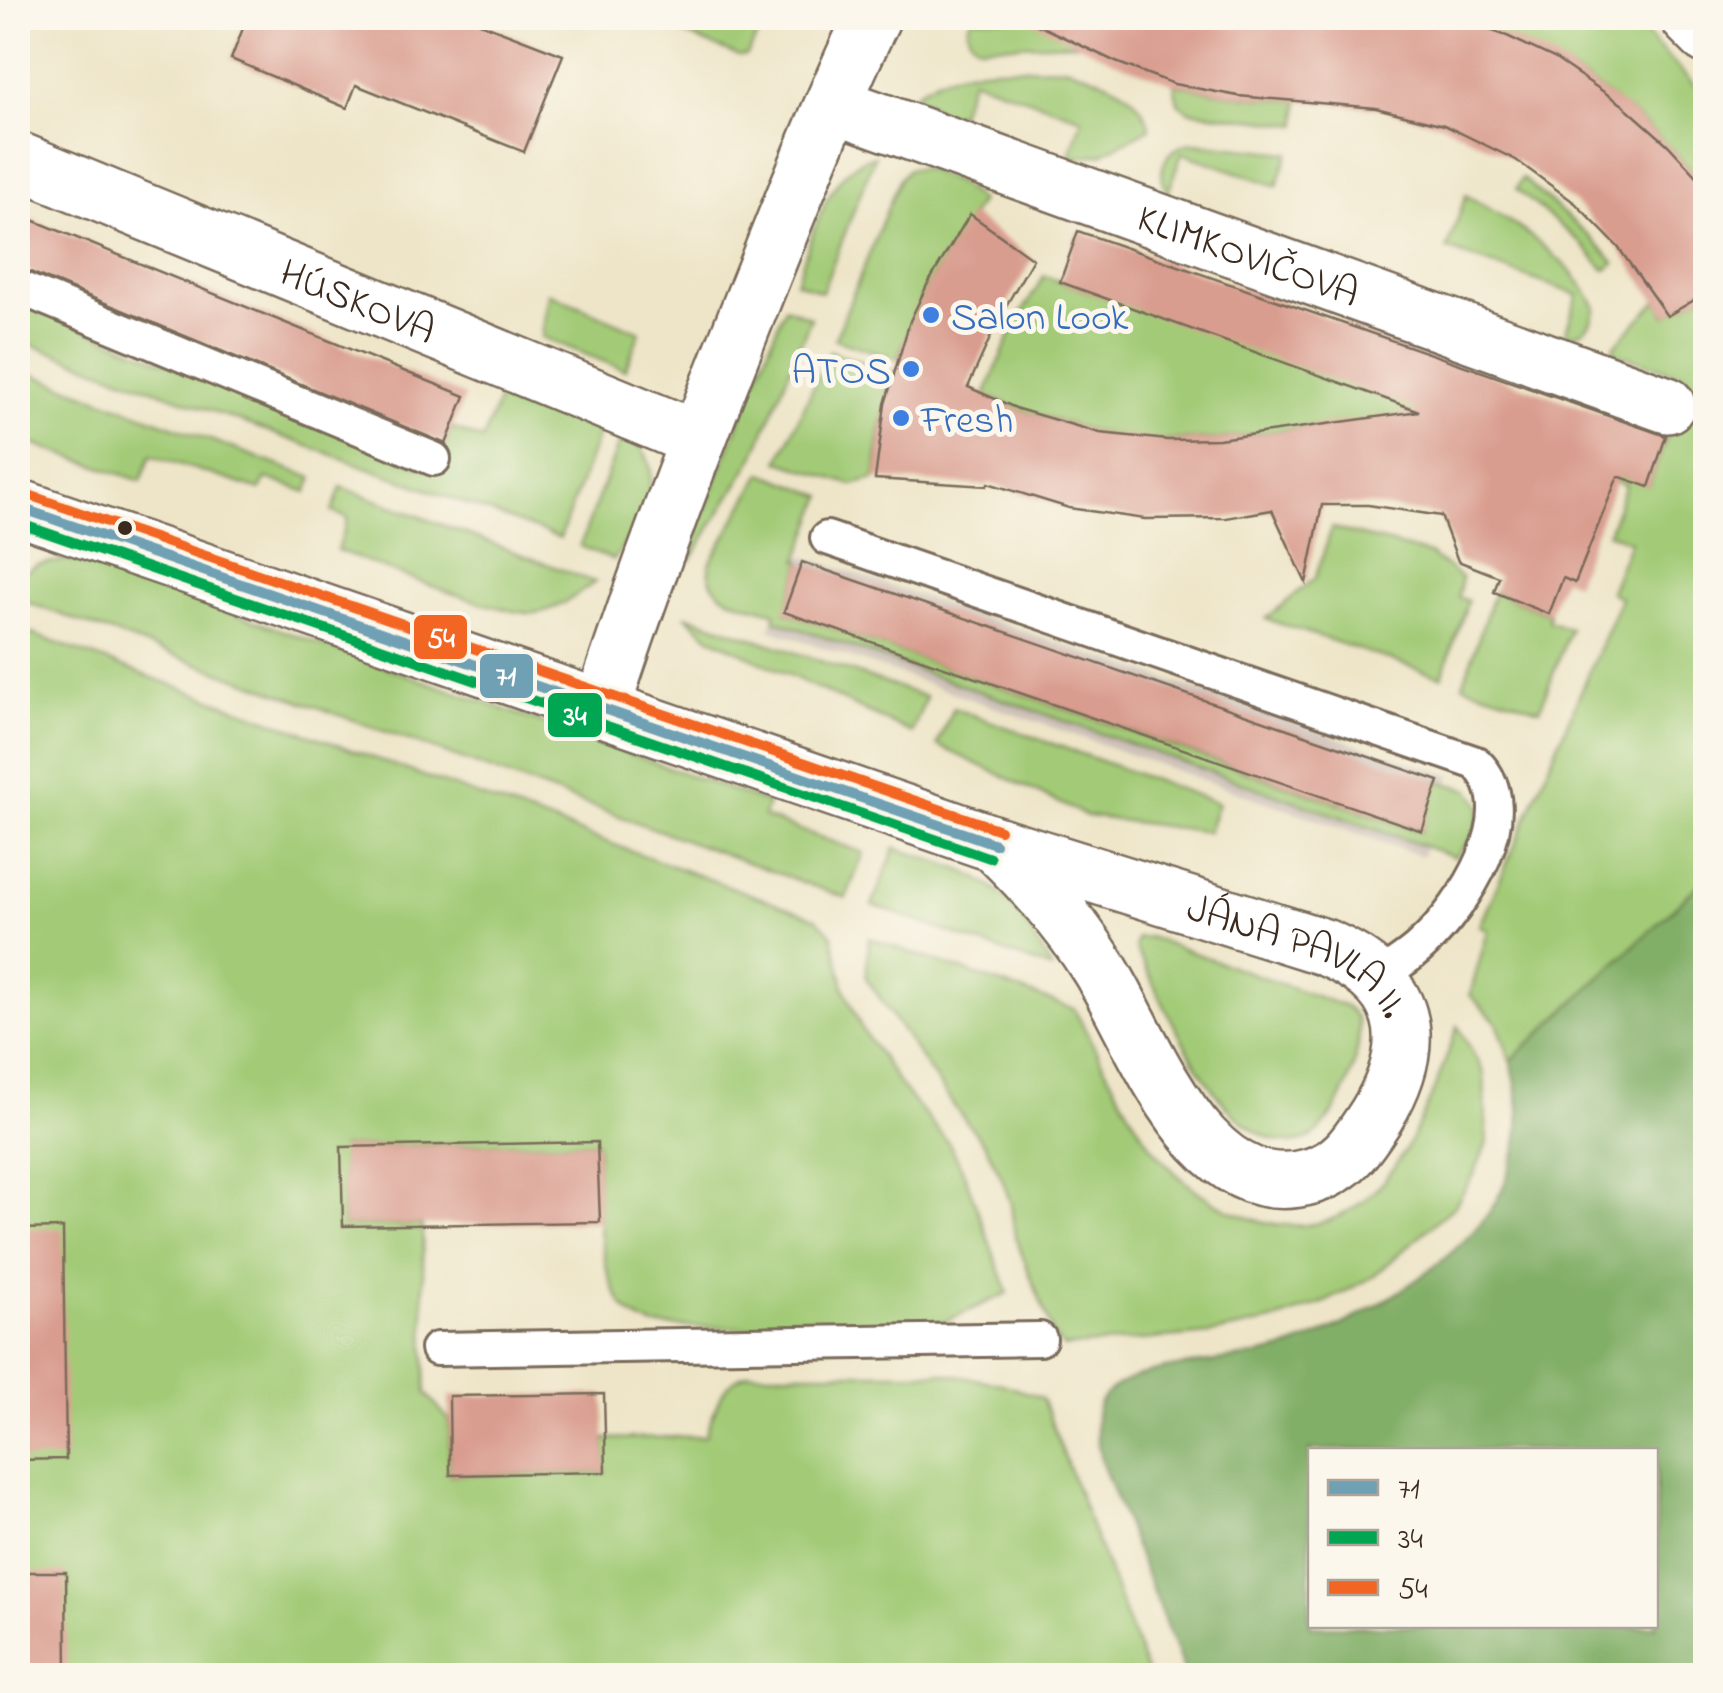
<svg xmlns="http://www.w3.org/2000/svg" width="1723" height="1693" font-family="'Indie Flower',sans-serif">
<style>
.industrial{fill:#cec1b9}
.green{fill:#a3cb77;stroke:#6f7a4a;stroke-width:2.5}
.forest{fill:#82af68;stroke:#5e6c43;stroke-width:2.5;fill-rule:evenodd}
.building{fill:#d99d8f}
.lines{fill:none;stroke-linecap:round;stroke-linejoin:round}
.service-casing{stroke:#7a6b5a;stroke-width:38}
.minor-casing{stroke:#7a6b5a;stroke-width:60}
.service{stroke:#fff;stroke-width:32}
.minor{stroke:#fff;stroke-width:55}
.bus-1-casing{stroke:#fbf7ec;stroke-width:18}
.bus-2-casing{stroke:#fbf7ec;stroke-width:18}
.bus-3-casing{stroke:#fbf7ec;stroke-width:18}
.bus-1{stroke:#70a0b3;stroke-width:10}
.bus-2{stroke:#00a651;stroke-width:10}
.bus-3{stroke:#f26522;stroke-width:10}
.shop-dot{fill:#3f7fe0;stroke:#fbf7ec;stroke-width:4}
.bus-dot{fill:#3b2a1e;stroke:#fbf7ec;stroke-width:4}
.labels{text-anchor:middle;stroke-width:10;stroke-linejoin:round;paint-order:stroke}
.street-label{font-size:40px;fill:#3b2a1e;stroke:#fbf7ec}
.shop-label{font-size:40px;fill:#366cbe;stroke:#fbf7ec;text-anchor:start}
.line-badge{stroke:#fbf7ec;stroke-width:4}
.badge-label{font-size:28px;text-anchor:middle;font-weight:bold;fill:#fff}
</style>
<rect width="100%" height="100%" fill="#fbf7ec"/>
<filter id="ink" filterUnits="userSpaceOnUse"><feTurbulence type="fractalNoise" baseFrequency=".01" numOctaves="2"/><feDisplacementMap in="SourceGraphic" scale="20" xChannelSelector="R" yChannelSelector="G"/><feConvolveMatrix kernelMatrix="1 2 1 2 8 2 1 2 1" color-interpolation-filters="sRGB"/></filter>
<filter id="wash" filterUnits="userSpaceOnUse"><feTurbulence type="fractalNoise" baseFrequency=".0048" numOctaves="4" result="noise"/><feDisplacementMap in="SourceGraphic" scale="40" xChannelSelector="R" yChannelSelector="G"/><feGaussianBlur stdDeviation="2.25" result="paint"/><feColorMatrix in="noise" values="0 0 0 0 0 0 0 0 0 0 0 0 0 0 0 0 0 1.4 0 .05"/><feComposite in="paint" operator="in"/></filter>
<g filter="url(#wash)">
<rect width="100%" height="100%" fill="#eee5c8"/>
<path class="industrial" d="M796,554l655,222 -29,80 -652,-227z"/>
<path class="green" d="M644,18h123l-20,37 -8,1z
M972,18h112l-5,25 -99,3c-12,-6 -16,-17 -8,-28z
M1456,18h174l75,78v90c-67,-80 -150,-135 -249,-168z
M1068,67c37,15 70,20 82,61l-48,26 -33,4 13,-40 -110,-39 -14,37 -17,-3 -26,-19c37,-34 105,-25 153,-27z
M1174,84l64,12 61,5 -1,24 -110,-14 -10,-8z
M1193,143l96,10 -12,33 -95,-33 -14,40c-14,-24 -1,-46 25,-50z
M875,156l-53,136 -26,-10c16,-42 30,-115 79,-126z
M924,168l36,16 20,17 -53,84 -30,74 -62,-20 64,-159 9,-11z
M1522,178l65,56 28,29 -10,7 -25,-28 -64,-53z
M1466,195c44,25 108,65 130,113 -4,17 -12,28 -31,26l13,-39 -131,-46z
M1044,276l605,210 39,-109 -72,-24 -3,-6 44,-46 9,15 39,-23v586l-194,182 -14,-38 -27,-28 18,-65 -8,-4 141,-328 -11,-6 20,-51 -22,-8 18,-48 -21,-7 -293,-52 -93,13 -69,1 -50,-7 -82,-24 -33,-14 29,-69z
M548,293l92,39 -15,38 -83,-33z
M18,302l416,170 18,-44 31,12 20,-52 98,39 -41,111 -542,-198z
M785,307l26,11 -57,139 -64,104 5,-27z
M830,351l63,22 -14,64 -4,42 -23,6 -73,-24z
M18,369l295,109 -6,14 -41,-14 -6,12 -109,-35 -10,26 -123,-42z
M622,435c57,25 16,89 -8,125l-34,-14z
M762,473l61,23 -25,64 4,2 -17,50 636,220 18,-51 31,9 11,16 -5,27 -21,24 -681,-237 2,-7c-26,-9 -74,-13 -66,-50z
M341,487l254,95c-18,13 -37,28 -60,31 -33,4 -160,-49 -198,-63l11,-32 -16,-6z
M1332,528l97,26 33,24 -4,19 10,4 -26,76 -176,-58 49,-41z
M67,560l42,9 659,234 -4,14 100,36 -18,45 -828,-299v-23l19,-11z
M1494,592l55,22 -1,7 22,8 -30,80 -77,-24z
M685,615l241,82 -14,36 -201,-95z
M18,629l798,289 16,17 13,55 17,39 40,59 48,57 14,28 44,120 -69,31 -21,4 -117,1 -147,-3c-13,-5 -24,-10 -32,-22 -27,-40 -24,-115 -25,-162l-255,5 1,79 79,-1 4,168 23,27 1,55 155,-3v-33l100,-3c12,-29 14,-55 45,-63h193l59,11 40,14 106,277h-1130z
M953,708l265,95 -10,29 -121,-16 -150,-71z
M895,848c39,13 85,23 114,54 18,19 30,44 43,67l-180,-64z
M1149,937l195,69c7,5 13,9 14,17 5,31 -19,93 -44,112 -21,16 -52,3 -70,-12 -46,-37 -81,-123 -109,-175l2,-10z
M869,938l205,71c23,42 44,87 70,127 23,34 61,67 100,80 134,48 178,-92 214,-190l26,47 3,69 -13,33 -19,30 -82,72 -48,25 -49,18 -66,14 -147,13 -8,-9 -40,-101 -4,-33 -10,-28 -15,-30 -30,-37 -90,-131z"/>
<path class="forest" d="M1705,879v796h-519l-85,-214c-3,-19 -12,-49 3,-65 34,-36 137,-32 183,-48 65,-22 160,-79 201,-134 16,-22 29,-59 31,-85 2,-24 -3,-46 -8,-68zM1310,1450h346v176h-346z"/>
<g id="blocks">
<path class="building" d="M247,18h220l96,37 -39,97 -168,-67 -9,23 -116,-49z
M1023,18h433l51,18 47,22 69,47 44,39 39,42v107l-39,23 -49,-69 -43,-44 -59,-43 -72,-35 -68,-17 -138,-12 -64,-12 -58,-22z
M18,214l447,182 -19,48 -428,-177z
M970,214l63,45 -34,59 -31,69 50,22 82,24 68,7 51,-1 200,-28 -359,-129 18,-51 588,205 -17,51 -31,-11 -43,107 -12,-5 -14,36 -55,-22 5,-15 -41,-16 -17,-45 -73,-11h-46l-16,78 -34,-73 -46,8 -81,1 -76,-11 -81,-25 -1,3 -112,-7 10,-75 25,-83 17,-36z
M802,562l637,219 -17,50 -638,-219z
M597,1142l3,80 -257,4 -2,-79z
M63,1228l3,231 -48,1v-231z
M604,1394l2,78 -156,3 -1,-79z
M18,1572h48l1,104h-49z"/>
</g>
</g>
<g filter="url(#ink)">
<use href="#blocks" fill-opacity="0" stroke="#7a6b5a" stroke-width="2.5"/>
<g class="lines">
<defs>
<path id="service" d="M18,287l416,172
M827,538l649,225c51,49 -13,144 -54,182 -13,13 -30,22 -44,33
M437,1349l603,-10"/>
<g id="minor">
<path d="M1689,18l17,17"/>
<path id="s1" d="M833,104l834,301"/>
<path id="s2" d="M18,160l679,279"/>
<path id="s3" d="M18,507l977,337 329,103c85,35 98,93 52,169 -18,27 -31,50 -64,60 -114,34 -168,-139 -215,-211 -29,-46 -63,-83 -102,-121"/>
<path d="M602,708c46,-141 99,-278 154,-416 37,-92 73,-185 116,-274"/>
</g>
</defs>
<use href="#service" class="service-casing"/>
<use href="#minor" class="minor-casing"/>
<use href="#service" class="service"/>
<use href="#minor" class="minor"/>
<defs>
<path id="bus-1" d="M18,507l977,337"/>
<path id="bus-2" d="M18,523l972,335"/>
<path id="bus-3" d="M23,493l977,337"/>
</defs>
<use href="#bus-1" class="bus-1-casing"/>
<use href="#bus-2" class="bus-2-casing"/>
<use href="#bus-3" class="bus-3-casing"/>
<use href="#bus-1" class="bus-1"/>
<use href="#bus-2" class="bus-2"/>
<use href="#bus-3" class="bus-3"/>
</g>
</g>
<g class="shop-dot">
<circle cx="931" cy="315" r="10"/>
<circle cx="911" cy="369" r="10"/>
<circle cx="901" cy="418" r="10"/>
</g>
<circle class="bus-dot" cx="125" cy="528" r="9"/>
<g class="labels">
<g class="street-label">
<text dy="14" stroke="none"><textPath href="#s1" startOffset="442">KLIMKOVIČOVA</textPath></text>
<text dy="14" stroke="none"><textPath href="#s2" startOffset="368">HÚSKOVA</textPath></text>
<text dy="14" stroke="none"><textPath href="#s3" startOffset="1360">JÁNA PAVLA II.</textPath></text>
</g>
<g class="shop-label">
<text x="951" y="329">Salon Look</text>
<text x="891" y="383" text-anchor="end">ATOS</text>
<text x="921" y="432">Fresh</text>
</g>
</g>
<g class="line-badge">
<rect x="412" y="613" width="57" height="48" rx="10" fill="#f26522"/>
<rect x="478" y="652" width="57" height="48" rx="10" fill="#70a0b3"/>
<rect x="546" y="691" width="58" height="48" rx="10" fill="#00a651"/>
</g>
<g class="badge-label">
<text x="441" y="647">54</text>
<text x="506" y="685">71</text>
<text x="575" y="725">34</text>
</g>
<rect width="1723" height="1693" fill="none" stroke="#fbf7ec" stroke-width="60"/>
<rect x="1308" y="1448" width="350" height="180" fill="#fbf7ec" stroke="#aea59a" stroke-width="2.5"/>
<rect x="1328" y="1480" width="50" height="15" fill="#70a0b3" stroke="#aea59a" stroke-width="2.5"/>
<text x="1398" y="1498" font-size="30" fill="#3b2a1e">71</text>
<rect x="1328" y="1530" width="50" height="15" fill="#00a651" stroke="#aea59a" stroke-width="2.5"/>
<text x="1398" y="1548" font-size="30" fill="#3b2a1e">34</text>
<rect x="1328" y="1580" width="50" height="15" fill="#f26522" stroke="#aea59a" stroke-width="2.5"/>
<text x="1398" y="1598" font-size="30" fill="#3b2a1e">54</text>
</svg>
